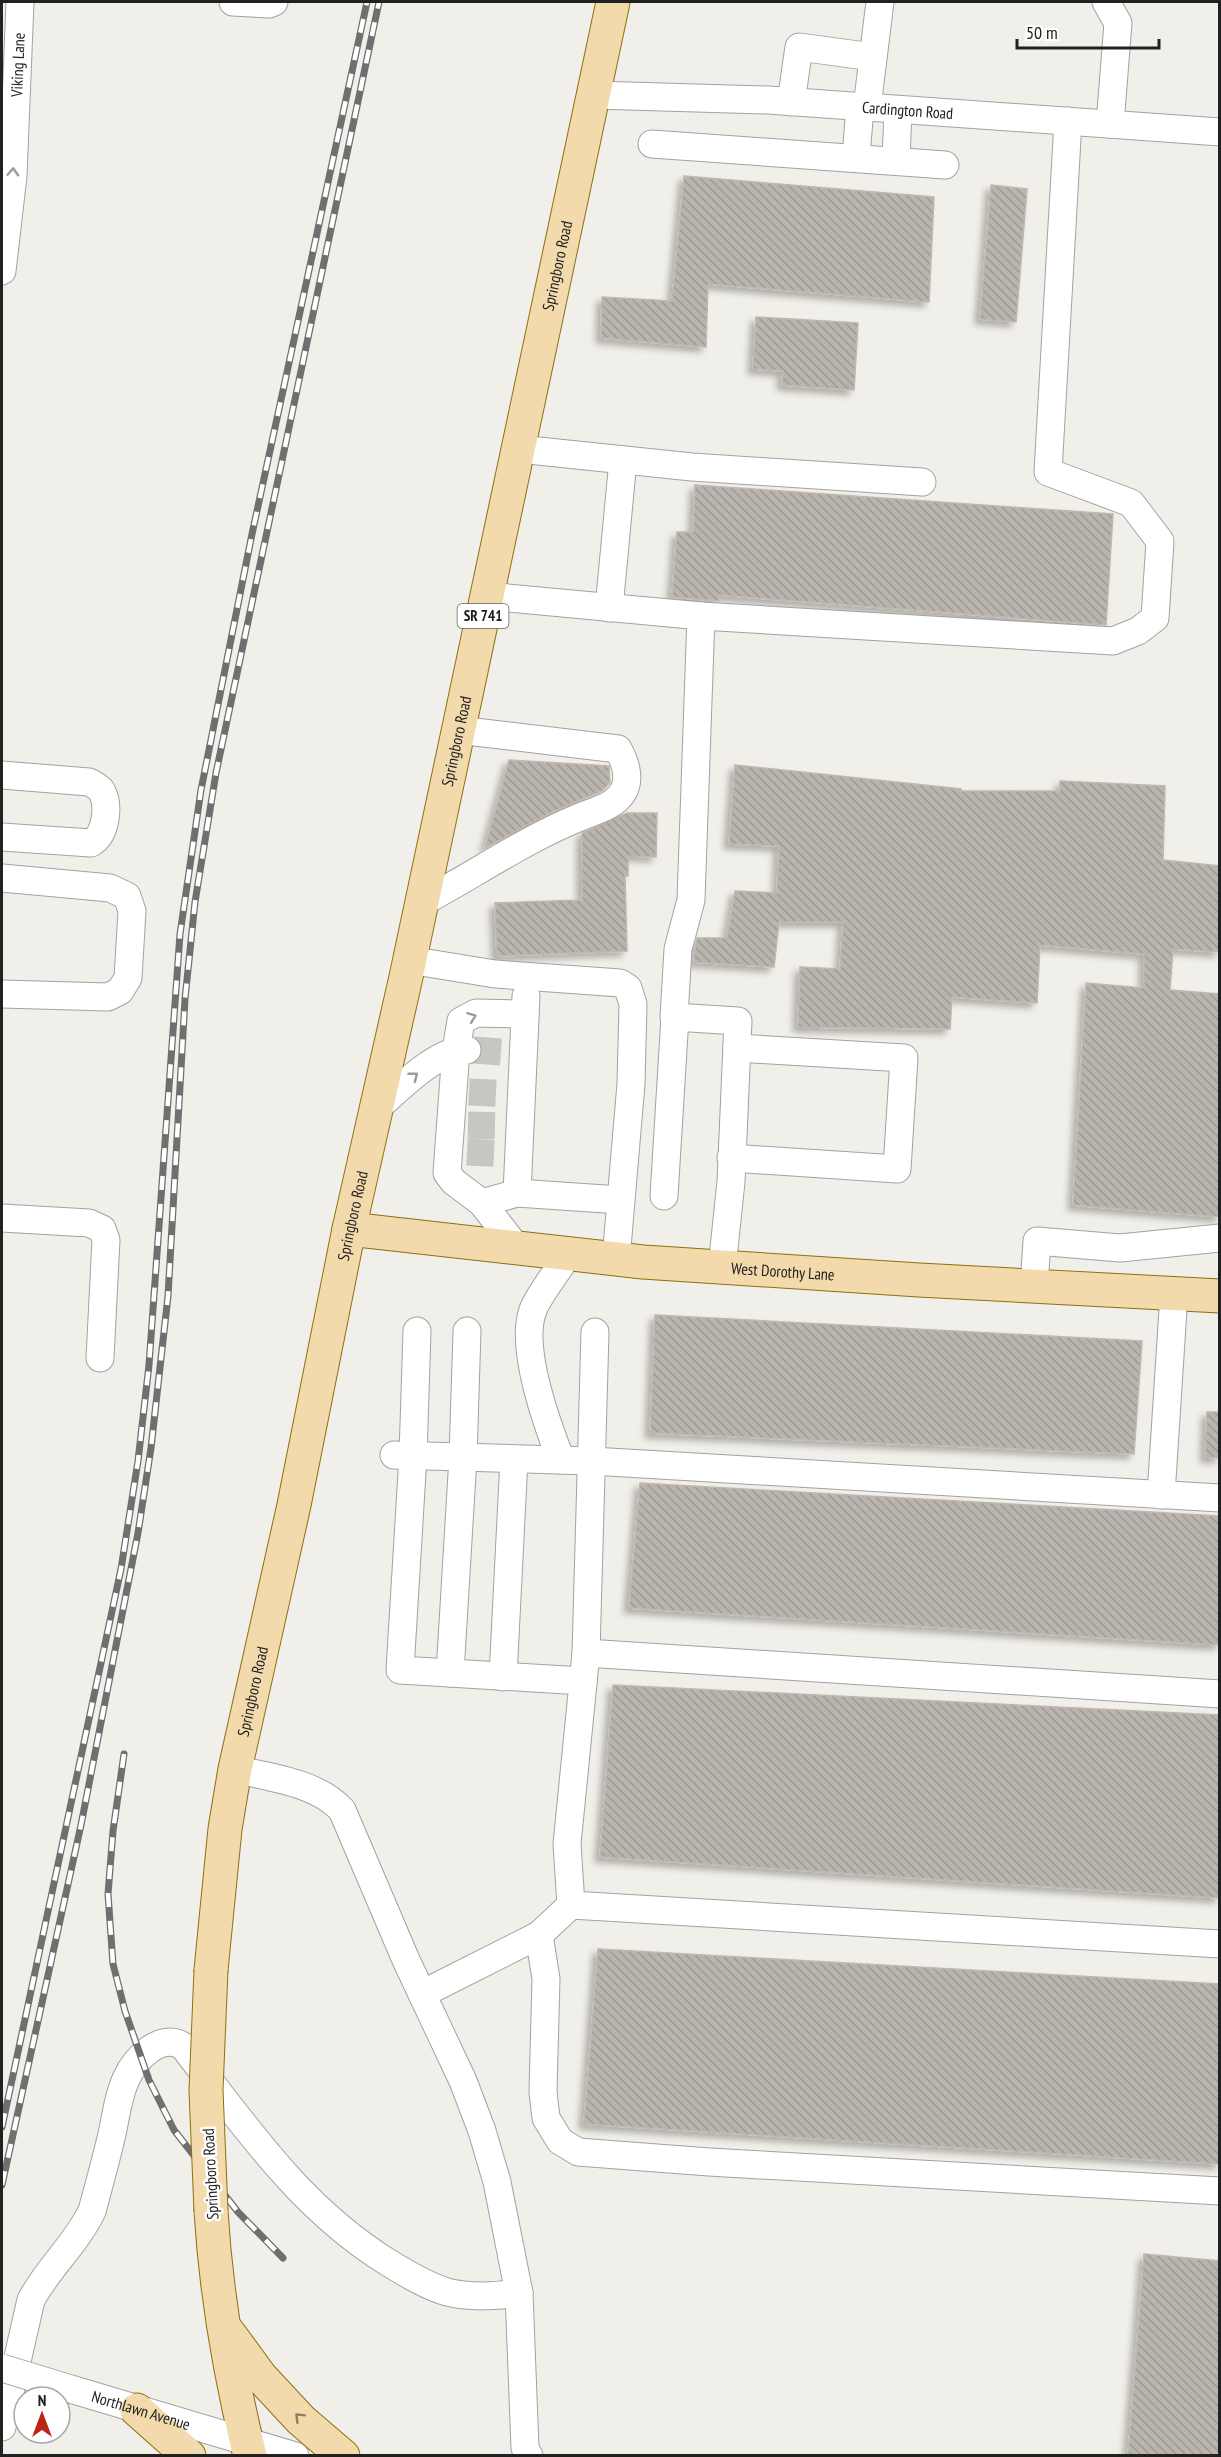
<svg xmlns="http://www.w3.org/2000/svg" width="1221" height="2457" font-family="'PT Sans Narrow',sans-serif">
<style>
.building{fill:url(#building-back-hatch);stroke:#c1b7ad;stroke-width:1.5;filter:url(#shadow)}
.lines{fill:none;stroke-linecap:round;stroke-linejoin:round}
.minor-tunnel{stroke:#c7c6c1;stroke-width:27;stroke-dasharray:27 14;stroke-linecap:butt}
.minor-casing{stroke:#a2a2a2;stroke-width:29}
.major-casing{stroke:#8e6f11;stroke-width:35}
.minor{stroke:#fff;stroke-width:27}
.major{stroke:#f2daac;stroke-width:33}
.rail-casing{stroke:#6f6f6f;stroke-width:7}
.rail{stroke:#fff;stroke-width:4.5;stroke-dasharray:14;stroke-linecap:butt}
.minor-bridge-casing{stroke:#a2a2a2;stroke-width:29;stroke-linecap:butt}
.major-bridge-casing{stroke:#8e6f11;stroke-width:35;stroke-linecap:butt}
.minor-bridge{stroke:#fff;stroke-width:27}
.major-bridge{stroke:#f2daac;stroke-width:33}
.oneway{stroke:#9b9b9b}
.oneway2{stroke:#8a7e66}
.labels{text-anchor:middle;stroke-width:5;stroke-linejoin:round;paint-order:stroke}
.shield{fill:#fff;stroke:#646464;stroke-width:1.5}
.shield-label{font-size:15px;font-weight:bold;fill:#212121}
.street-label{font-size:16px;fill:#212121;stroke:#fff}
</style>
<defs>
<pattern id="building-back-hatch" width="6" height="6" patternUnits="userSpaceOnUse" patternTransform="scale(1.5)"><rect width="6" height="6" fill="#bab4af"/><path d="M-1 5l2 2M0 0l6 6M5-1l2 2" fill="none" stroke="#a09a96"/></pattern>
<filter id="shadow"><feDropShadow dx="-5" dy="5" stdDeviation="3" flood-color="#0004"/></filter>
</defs>
<rect width="100%" height="100%" fill="#f0efe9"/>
<path class="building" d="M684,176l250,21 -5,105 -221,-18 -2,63 -105,-9 1,-41 70,4z
M991,185l36,4 -11,133 -36,-3z
M756,317l102,6 -4,67 -72,-5 1,-14 -30,-2z
M695,485l418,29 -7,111 -387,-30v6l-47,-4 5,-65h16z
M509,760l100,6 1,17 -9,8 -49,21 -67,36z
M735,765l226,24v2h99v-10l105,5 -2,74 57,6v86l-47,-3 -3,41 50,4v223l-147,-12 13,-222 58,5v-34l-104,-9 -3,58 -85,-6 -2,32 -152,-2 2,-60 40,2 3,-47h-64l-5,45 -81,-5 4,-24h30l8,-47 42,2 2,-47 -50,-2z
M627,813h30l-1,44 -28,-1v20h-3l2,75 -130,5 -2,-53 87,-3v-67z
M655,1315l487,26 -8,113 -484,-21z
M1207,1412h13v46l-15,-1z
M640,1483l580,33v129l-591,-37z
M613,1685l607,30v183l-620,-41z
M598,1949l622,35v180l-636,-40z
M1144,2254l76,7v195h-92z"/>
<g class="lines">
<path class="minor-tunnel" d="M474,1050l39,3
M469,1092l42,2
M468,1125l39,1
M467,1152l39,2"/>
<defs>
<g id="minor">
<path d="M233,2l36,2 5,-2"/>
<path d="M1106,2l12,21 -8,101"/>
<path id="s1" d="M594,95l174,5 452,32"/>
<path d="M791,102l8,-55 74,10"/>
<path d="M867,107l13,-105"/>
<path d="M652,144l293,21"/>
<path d="M856,157l4,-50"/>
<path d="M896,161l2,-51"/>
<path id="s2" d="M2,271l11,-95 7,-174"/>
<path d="M519,449l173,18 230,15"/>
<path d="M487,596l214,20 -10,284 -13,49 -4,68 64,4 -7,161 -9,85"/>
<path d="M609,608l14,-148"/>
<path d="M701,616l412,25 25,-10 17,-13 5,-77 -29,-38 -83,-31 20,-351"/>
<path d="M2,775l87,7c4,2 9,5 12,8 9,15 5,45 -10,53l-89,-6"/>
<path d="M2,878l108,10 17,8 5,15 -4,67 -8,13 -12,6 -106,-3"/>
<path d="M421,903c53,-28 103,-63 159,-86 14,-6 34,-10 43,-25 8,-13 2,-31 -5,-43l-160,-19"/>
<path d="M409,960l86,14 125,9 8,5 5,16 -2,80 -15,175"/>
<path d="M377,1108c22,-19 60,-59 90,-58"/>
<path d="M731,1158l166,11 7,-111 -167,-10"/>
<path d="M517,1193l103,7"/>
<path d="M664,1196l11,-179"/>
<path d="M482,1203l35,-10 9,-197"/>
<path d="M2,1218l87,5 13,6 4,11 -6,118"/>
<path d="M517,1248l-35,-45 -28,-21 -7,-9 9,-123 5,-29 15,-8 49,1"/>
<path d="M1034,1286l3,-45 83,7 100,-10"/>
<path d="M417,1331l-4,125 -13,214 183,11"/>
<path d="M394,1455l198,6 628,37"/>
<path d="M561,1460c-14,-36 -42,-113 -28,-150 6,-16 26,-40 35,-56"/>
<path d="M1161,1495l13,-201"/>
<path d="M586,1653l634,41"/>
<path d="M450,1673l13,-216 4,-126"/>
<path d="M503,1677l11,-218"/>
<path d="M235,1769c36,9 81,13 107,41l64,150 57,121 19,50 15,51 22,111 6,155 4,8"/>
<path d="M571,1905l-4,-61 19,-191 9,-321"/>
<path d="M539,1935l7,44 -3,113 3,26 14,23 18,11 131,10 511,29"/>
<path d="M422,1994l117,-59 32,-30 649,39"/>
<path id="s3" d="M74,2390l221,66"/>
<path d="M2,2427l29,-127c17,-32 45,-56 61,-89 7,-26 14,-51 20,-77 4,-18 6,-38 14,-55 9,-20 34,-47 57,-33 63,81 117,162 206,217 18,11 38,23 58,29 24,6 48,4 72,1"/>
</g>
<g id="major">
<path id="s4" d="M349,1229l294,33 276,18 301,16"/>
<path id="s5" d="M211,1970l14,-141 10,-60 59,-264 55,-276 57,-252 207,-975"/>
<path d="M211,2211c5,83 19,164 39,245"/>
<path d="M228,2332l33,45 40,43 42,36"/>
<path d="M137,2410l52,46"/>
</g>
</defs>
<use href="#minor" class="minor-casing"/>
<use href="#major" class="major-casing"/>
<use href="#minor" class="minor"/>
<use href="#major" class="major"/>
<defs>
<path id="rail" d="M124,1754l-11,77 -5,63 5,70 12,47 24,69 25,50 64,82 45,46
M2,2127l119,-558 17,-108 11,-96 31,-431 21,-144 51,-256 115,-532
M2,2185l79,-360 57,-292 13,-85 17,-152 17,-297 10,-97 21,-129 163,-771"/>
</defs>
<use href="#rail" class="rail-casing"/>
<use href="#rail" class="rail"/>
<defs>
<path id="minor-bridge" d="M2,2368l72,22"/>
<path id="major-bridge" d="M211,1970l-5,120 5,121"/>
</defs>
<use href="#minor-bridge" class="minor-bridge-casing"/>
<use href="#major-bridge" class="major-bridge-casing"/>
<use href="#minor-bridge" class="minor-bridge"/>
<use href="#major-bridge" class="major-bridge"/>
</g>
<defs><path id="oneway-chevron" d="M-2-3.5L2.5 0L-2 3.5" fill="none" stroke-width="1.6" stroke-linecap="round" stroke-linejoin="round" transform="scale(1.5)"/></defs>
<g class="oneway">
<use href="#oneway-chevron" transform="translate(13 172) rotate(-87)"/>
<use href="#oneway-chevron" transform="translate(472 1017) rotate(-20)"/>
<use href="#oneway-chevron" transform="translate(414 1076) rotate(-38)"/>
</g>
<use class="oneway2" href="#oneway-chevron" transform="translate(299 2417) rotate(-135)"/>
<g class="labels">
<rect class="shield" x="457.5" y="604" width="51" height="24" rx="4.5"/>
<g class="shield-label">
<text x="483" y="621">SR 741</text>
</g>
<g class="street-label">
<text dy="6" stroke="none"><textPath href="#s2" startOffset="207">Viking Lane</textPath></text>
<text dy="6" stroke="none"><textPath href="#s1" startOffset="314">Cardington Road</textPath></text>
<text dy="6" stroke="none"><textPath href="#s5" startOffset="1740">Springboro Road</textPath></text>
<text dy="6" stroke="none"><textPath href="#s5" startOffset="1254">Springboro Road</textPath></text>
<text dy="6" stroke="none"><textPath href="#s5" startOffset="768">Springboro Road</textPath></text>
<text dy="6" stroke="none"><textPath href="#s4" startOffset="436">West Dorothy Lane</textPath></text>
<text dy="6" stroke="none"><textPath href="#s5" startOffset="282">Springboro Road</textPath></text>
<text transform="translate(210 2174) rotate(-93)" y="6">Springboro Road</text>
<text dy="6" stroke="none"><textPath href="#s3" startOffset="70">Northlawn Avenue</textPath></text>
</g>
</g>
<rect width="1221" height="2457" fill="none" stroke="#212121" stroke-width="6"/>
<g transform="translate(42 2415)"><circle r="28" fill="#ffffff" stroke="#a6a6a6" stroke-width="1.5"/>
<path d="M0-4.5L10 22L0 15L-10 22Z" fill="#bc2416"/>
<text y="-9" font-size="16" font-weight="bold" text-anchor="middle" fill="#212121">N</text>
</g>
<path d="M1017 39v9h142v-9" fill="none" stroke="#212121" stroke-width="3"/>
<text x="1026" y="39" font-size="18" fill="#212121" stroke="#ffffff" stroke-width="4.5" paint-order="stroke">50 m</text>
</svg>
